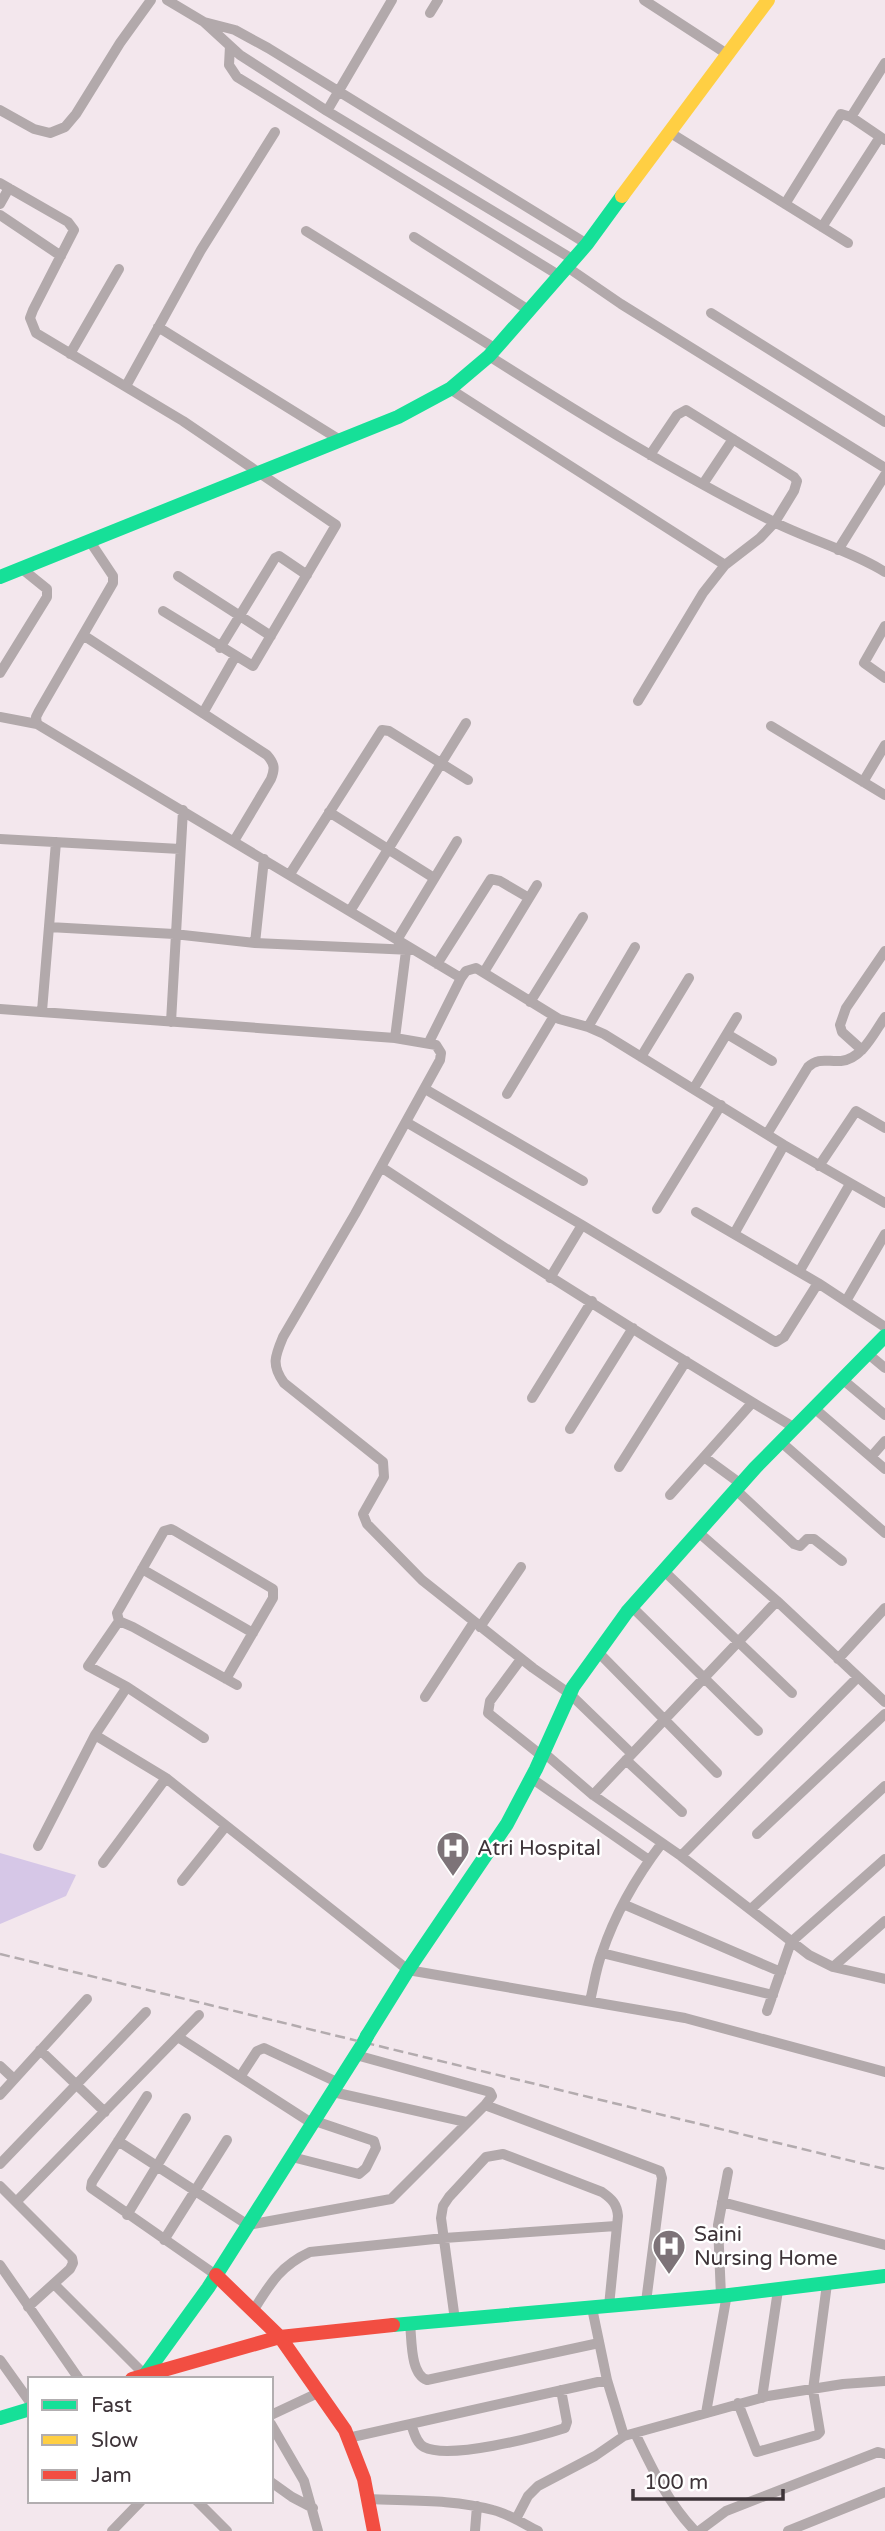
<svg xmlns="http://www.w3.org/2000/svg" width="885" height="2531" font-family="'Varela Round',sans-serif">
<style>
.water{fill:#d6c7e7}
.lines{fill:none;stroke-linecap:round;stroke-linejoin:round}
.street{stroke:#b2a9ab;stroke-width:10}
.fast{stroke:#16e098;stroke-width:14}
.slow{stroke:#ffcf43;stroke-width:14}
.jam{stroke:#f24e42;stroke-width:14}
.rail{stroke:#b3abae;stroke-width:2.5;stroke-dasharray:10 5;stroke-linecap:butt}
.fast-bridge{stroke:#16e098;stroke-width:14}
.labels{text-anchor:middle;stroke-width:5;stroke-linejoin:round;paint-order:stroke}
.poi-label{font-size:21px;fill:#3e3439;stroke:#fff;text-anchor:start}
</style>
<rect width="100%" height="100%" fill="#f3e7ed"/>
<path class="water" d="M0,1853l76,22 -10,21 -66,28z"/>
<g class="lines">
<path class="street" d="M167,0l37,22 36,33 87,56 247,149
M644,0l83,54
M430,13l8,-13
M204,22l31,8 33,18 319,196
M230,46l-1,19 8,12 323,199
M0,110l34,19 16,4 15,-6 11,-13 44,-71 31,-43
M327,111l65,-111
M851,117l34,-54
M669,132l179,111
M0,183l68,39 6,8 -41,80 -3,8 6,15 147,88 153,104 -83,141 -90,-55
M0,204l9,-16
M785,204l56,-90 10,3 34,23
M0,215l61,41
M822,227l58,-90
M306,231l190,118
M414,237l116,74
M567,267l54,37 264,164
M711,313l174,109
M158,327l182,113
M70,354l49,-85
M489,356c93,59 187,117 285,166 36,18 77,29 111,50
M126,386l75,-136 74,-118
M450,389l275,176
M703,484l30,-45
M89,540l24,36v7l-74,128 -3,6 1,7 424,254
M838,550l47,-75
M178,576l93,60
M885,626l-21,37 21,15
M83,635l184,120c8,9 8,14 4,24l-37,62
M220,648l55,-90 4,-2 28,19
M0,673l47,-76v-8l-26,-21
M638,701l65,-108 22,-28 35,-27 15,-16 19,-31 3,-10 -3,-4 -108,-67 -9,5 -27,40
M203,713l32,-56
M0,717l37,7
M771,726l114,69
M863,782l22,-37
M329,812l105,66
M0,839l180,10
M290,874l92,-144 7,1 79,49
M350,911l116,-188
M49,927l125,7 81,9 157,7
M397,940l60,-99
M255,943l9,-84
M437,964l54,-85 9,2 29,17
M484,972l53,-87
M530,1002l53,-85
M0,1009l395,29 41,7 5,8 -1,7 -85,154 -72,123c-8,19 -12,28 1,46l99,79 1,15 -21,37 4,10 55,56 111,88 37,26 62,60
M42,1011l14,-169
M171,1022l12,-212
M588,1027l47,-80
M727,1034l45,27
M395,1038l11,-87
M429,1042l32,-64 5,-7 10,-3 83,51 29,8 16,7 180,111 101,58
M862,1050l-20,-18 -2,-7 6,-17 39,-57
M641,1057l48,-79
M694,1088l43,-71
M425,1089l158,92
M507,1094l47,-78
M406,1122l176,103 190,115 4,2 8,-5 34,-54
M767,1134l41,-67c11,-10 19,-5 33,-6 21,-2 33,-28 44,-44
M819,1166l37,-55 29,17
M381,1167c136,90 274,177 414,261
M657,1209l64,-104
M696,1212l122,71 67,44
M734,1234l50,-89
M799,1272l51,-88
M550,1278l32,-53
M846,1301l39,-67
M867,1353l18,15
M842,1379l43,36
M532,1398l60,-97
M814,1408l71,61
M570,1429l63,-101
M781,1442l104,91
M704,1457l37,27
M871,1457l14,-16
M619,1467l67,-106
M736,1490l58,54 6,2 7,-7h7l28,22
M670,1495l82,-92
M698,1532l79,69 108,101
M142,1569l111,64
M664,1571l128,122
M632,1607l126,124
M119,1621l-2,-8 47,-82 7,-2 4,2 98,58v9l-47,81
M480,1627l41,-60
M598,1652l119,121
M521,1659l-31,42 -2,12 54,43
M838,1659l47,-51
M425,1697l49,-75
M95,1735l71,43 242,192 277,48 200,54
M204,1738l-77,-51 -39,-21 31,-45 14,6 104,58
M543,1752l50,43 88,61 128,99 24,12 52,12
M626,1760l56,52
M531,1778l118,82
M593,1795l184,-194
M757,1834l128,-120
M38,1846l57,-111 32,-48
M681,1856l177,-179
M103,1863l63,-85
M182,1881l44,-55
M623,1904l158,68
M751,1909l134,-123
M602,1953l171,42
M833,1967l52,-46
M590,2001c4,-16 6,-33 12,-48 13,-39 35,-77 60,-110
M767,2011l24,-69 94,-83
M178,2037l135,87
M40,2050l65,62
M356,2055l134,37 2,4 -7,9
M0,2066l14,13
M240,2077l17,-26 7,-3 75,35
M333,2092l133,30
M0,2095l87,-96
M147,2096l-55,86 -1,6 125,87
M118,2141l130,84 143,-26 94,-94 175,66 2,7 -16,124
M292,2157l67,17 7,-6 10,-20 -2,-7 -59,-20
M0,2164l146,-152
M0,2186l72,72 1,5 -3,6 -42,38
M16,2202l183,-187
M722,2202l163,43
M127,2215l59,-97
M164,2240l63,-100
M0,2265l79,114
M54,2284l91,91
M721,2296l-3,-71 10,-53
M592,2308l15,72 17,56
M253,2311c17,-27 27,-45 57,-59l134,-14 172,-12
M455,2320l-14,-102 2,-12 6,-9 37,-40 17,-3 8,3 91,35c10,7 15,12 16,24l-9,90
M410,2324c2,16 0,50 17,56l172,-37
M0,2360l30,42
M762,2398l16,-108
M738,2403l19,49 60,-17 3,-3 -7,-42 14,-106
M706,2413l21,-119
M271,2415l49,-23
M271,2424l33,57 14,50
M411,2424c3,8 5,19 13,23 25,13 113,-10 141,-19l2,-6 -6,-32
M635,2433c17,35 33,70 60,98
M348,2438l259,-58
M271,2482l21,15 21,11
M368,2499c41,2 85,0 125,11 16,4 31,14 45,21
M197,2501l30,30
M516,2519l12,-23 10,-10 57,-30 29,-20 144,-40 75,-12 42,-3
M112,2531l29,-30
M475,2531l2,-25
M699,2531l27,-20 152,-59 7,2
M788,2531l97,-39"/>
<path class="fast" d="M0,577l398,-160 52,-28 39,-33 98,-112 35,-48
M367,2036l41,-66 99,-146 29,-55 37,-82 54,-75 128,-144 130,-132
M393,2325l328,-29 164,-20
M145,2375l63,-87 156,-246
M0,2418l30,-9"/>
<path class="slow" d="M622,196l146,-196"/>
<path class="jam" d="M216,2275l64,62 65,93 19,49 10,52
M132,2379l148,-42 113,-12"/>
<path class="rail" d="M0,1954l885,215"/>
<path class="fast-bridge" d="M364,2042l3,-6"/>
</g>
<defs>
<symbol id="hospital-pin" viewBox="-11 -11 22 30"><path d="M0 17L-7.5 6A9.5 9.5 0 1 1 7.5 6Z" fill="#7d7378" stroke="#fff"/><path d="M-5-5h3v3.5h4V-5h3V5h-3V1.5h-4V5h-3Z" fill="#fff"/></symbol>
</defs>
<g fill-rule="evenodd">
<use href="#hospital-pin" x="434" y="1829" width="38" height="52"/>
<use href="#hospital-pin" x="650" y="2227" width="38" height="52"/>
</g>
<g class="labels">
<g class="poi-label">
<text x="477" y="1855">Atri Hospital</text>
<text x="694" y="2241">Saini<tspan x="694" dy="24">Nursing Home</tspan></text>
</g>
</g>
<rect x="28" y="2377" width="245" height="126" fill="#ffffff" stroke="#b2aeb0" stroke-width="2"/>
<rect x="42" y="2400" width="35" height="10" fill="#16e098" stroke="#b2aeb0" stroke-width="2"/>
<text x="91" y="2412" font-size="21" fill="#3e3439">Fast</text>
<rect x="42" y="2435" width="35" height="10" fill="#ffcf43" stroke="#b2aeb0" stroke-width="2"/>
<text x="91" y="2447" font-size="21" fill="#3e3439">Slow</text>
<rect x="42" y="2470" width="35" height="10" fill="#f24e42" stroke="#b2aeb0" stroke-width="2"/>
<text x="91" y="2482" font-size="21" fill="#3e3439">Jam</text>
<path d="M633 2489v10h150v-10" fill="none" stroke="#3e3439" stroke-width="3.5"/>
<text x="644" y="2489" font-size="21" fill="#3e3439" stroke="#ffffff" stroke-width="5" paint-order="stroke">100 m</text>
</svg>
